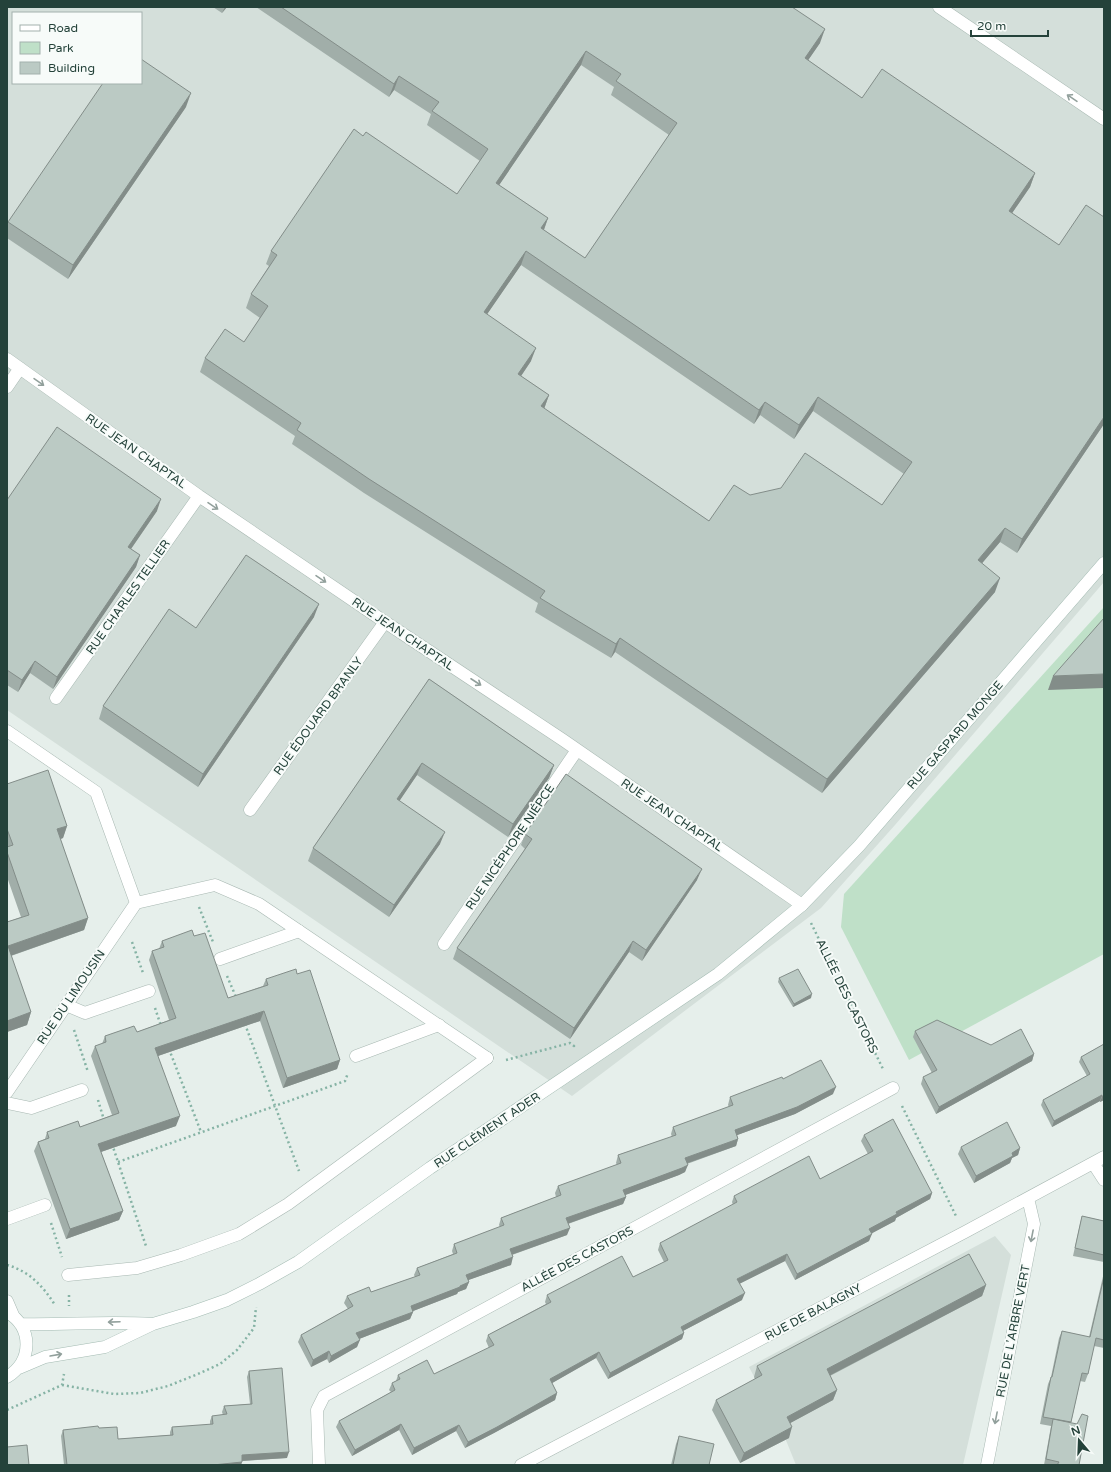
<svg xmlns="http://www.w3.org/2000/svg" width="1111" height="1472" font-family="'Varela Round',sans-serif">
<style>
.built{fill:#d4dfda;fill-rule:evenodd}
.green{fill:#bfe0c8}
.lines{fill:none;stroke-linecap:round;stroke-linejoin:round}
.lane-casing{stroke:#a8b8b2;stroke-width:13}
.street-casing{stroke:#a8b8b2;stroke-width:13}
.secondary-casing{stroke:#a4bbb3;stroke-width:13}
.path{stroke:#86b3a5;stroke-width:2.5;stroke-dasharray:2 3;stroke-linecap:butt}
.lane{stroke:#fff;stroke-width:12}
.street{stroke:#fff;stroke-width:12}
.secondary{stroke:#fff;stroke-width:12}
.wall{fill:#a1aea9;fill-rule:evenodd}
.shaded-wall{fill:#838d89}
.building{fill:#bbcac4;stroke:#838d89;fill-rule:evenodd}
.oneway{stroke:#92a09c}
.labels{text-anchor:middle;stroke-width:4;stroke-linejoin:round;paint-order:stroke}
.street-label{font-size:12px;fill:#24423a;stroke:#f7fbf9}
</style>
<rect width="100%" height="100%" fill="#e6efeb"/>
<path class="built" d="M7,7h1097v575l-209,243 -74,83 -249,188 -565,-386zM13,13h128v70h-128z
M995,1236l16,19 -48,210h-167l-15,-37 -32,-61z"/>
<path class="green" d="M1104,607v347l-195,106 -68,-133 3,-33z"/>
<g class="lines">
<defs>
<path id="lane" d="M220,959l79,-28
M66,1005l19,8 64,-22
M356,1056l83,-31
M7,1103l24,5 51,-18
M7,1219l38,-14
M68,1275l69,-7 44,-13 58,-21 49,-30 199,-146"/>
<path id="street" d="M939,7l165,112
M7,359l192,137 186,126 178,118 239,165
M7,387l13,-19
M56,698l143,-202
M7,731l89,61 40,111
M250,810l135,-188
M136,903l79,-18 44,19 228,154
M444,944l133,-194
M7,1092l129,-189
M1093,1163l11,17
M7,1301l6,14
M319,1465l-2,-55 7,-14 569,-308
M521,1465l444,-233 139,-75
M987,1465l47,-241 -6,-26"/>
<path id="secondary" d="M7,1312c26,15 26,49 0,65
M21,1324c44,1 88,-3 131,0
M19,1368l26,-11 60,-10 48,-23 40,-12 34,-12 32,-16 39,-22 132,-94 288,-194 84,-69 57,-59 245,-283"/>
</defs>
<use href="#lane" class="lane-casing"/>
<use href="#street" class="street-casing"/>
<use href="#secondary" class="secondary-casing"/>
<path class="path" d="M199,907l14,35
M811,923l73,148
M132,942l11,31
M227,976l9,21
M155,1008l6,18
M245,1024l54,147
M74,1030l14,42
M169,1049l32,83
M506,1060l64,-17 4,3 -2,1
M98,1100l6,20
M902,1106l54,110
M112,1144l34,102
M118,1162l227,-81 3,-8
M51,1223l11,34
M7,1265c22,6 36,21 48,40
M69,1295v11
M62,1385l52,9 26,-1 28,-7 30,-12 22,-10 17,-14 17,-22 2,-21
M7,1410l55,-25 2,-11"/>
<use href="#lane" class="lane"/>
<use href="#street" class="street"/>
<use href="#secondary" class="secondary"/>
</g>
<path class="wall" d="M213,7h14l-5,6z
M256,7h536l28,36 -12,17 54,38 173,75 -5,14 -18,26 92,211 -87,129 -17,-11 -18,21 13,29 -173,201 -207,-141 -4,6 -76,-46 3,-9 -174,-110 -72,-49 3,-8 -95,-64 5,-14 39,-16 16,-24 -14,-10 5,-14 18,-28 -3,-2 5,-13 92,-115 94,58 23,-33 -53,-36 4,-11 -37,-24 -5,7zM581,65l33,22 -3,8 58,40 -84,123 -41,-28 4,-12 -49,-33zM521,265l233,159 6,-9 34,24 19,-28 91,63 -22,31 -132,-10 -41,26 -165,-112 5,-14 -28,-19 10,-15 -44,-47z
M186,107l-118,172 -61,-41v-13l1,-3z
M7,500l150,11 -26,38 9,6 -4,12 -83,122 -23,-16 -12,19 -11,-7z
M314,617l-116,170 -99,-68 4,-13 93,-78z
M429,679l125,86 -5,13 -41,59 -91,-62 -18,26 41,43 -51,73 -81,-56 5,-13z
M7,784l60,42 -4,12 -3,1 28,79 -4,12 -73,26 20,56 -4,13 -20,7v-110l14,-5 -14,-40z
M525,834l172,46 -55,81 -13,-9 -59,87 -117,-80 4,-11 68,-99 -4,-4z
M194,936l34,62 35,-12 3,-7 31,-5 43,86 -3,9 -54,19 -23,-67 -102,35 18,70 -75,26 22,59 -4,9 -53,19 -32,-88 4,-9 7,-3 2,-7 33,-5 32,-12 -21,-59 4,-10 7,-2 3,-8 32,-4 32,-12 -20,-60 3,-9 7,-2 3,-8z
M779,978l32,20 -18,9 -15,-25z
M915,1031l76,14 43,9 -2,7 -96,53 -15,-30 2,-7 9,-4 -19,-36z
M1104,1044v56l-4,2v-1l-48,26 -11,-22 2,-5 44,-24 -8,-14 2,-5z
M783,1079l50,15 -38,20 -58,21 1,4 -2,7 -49,18 -2,8 -6,3 -54,20 1,2 -3,7 -55,20 -1,11 -55,20 -1,10 -43,15 1,2 -3,7 -8,3 -1,2 -44,17v1l-3,7 -51,20 -2,8 -28,16 -2,-4 -16,8 -13,-25 3,-7 47,-26 -4,-6 3,-7 24,-4 44,-15 -1,-2 3,-7 36,-14 -1,-3 2,-7 46,-17 -1,-2 2,-7 55,-21 -1,-4 3,-7 59,-21 -1,-2 2,-8 54,-18 -1,-3 2,-7 56,-20 -1,-2 2,-8z
M864,1135l68,58 -2,6 -34,19 -1,3 -24,12 -2,8 -74,39 -10,-19 -46,23 3,16 -59,31 1,2 -2,6 -74,40 -12,-21 -44,25 5,10 -2,7 -61,33 -29,15 -9,-17 -44,24 -13,-25 -47,26 -16,-29 3,-6 52,-29 -2,-2 3,-7 4,-2 2,-6 36,-1 55,-26 -3,-7 2,-6 58,-31 -1,-2 2,-7 86,-18 31,-15 -6,-12 2,-7 73,-38 -1,-3 2,-6 86,-17 48,-25 -7,-13z
M961,1147l59,1 -2,7 -6,3 -2,5 -36,20 -16,-29z
M1082,1216l22,5v41l-31,-6 7,-32z
M1104,1272v76l-10,-2 -6,28 -3,8 -5,-1 -9,42 8,42h-35l7,-39 -11,-2 8,-40 3,-7 8,-39 3,-7 27,6z
M986,1285l-4,11 -152,80 7,14 -4,10 -43,23 -1,15 -49,25 -28,-53 4,-10 39,-21 -1,-2 3,-11z
M249,1371l38,87 -45,3 -1,4h-177l-3,-29 2,-6 36,-2 19,11 52,-4v-3l2,-5 38,-2v-4l2,-5 11,-1 -1,-3 2,-6 26,-2 -3,-27z
M679,1436l30,29h-38l5,-21z"/>
<path class="shaded-wall" d="M225,7h2l-5,6z
M825,29l-5,14 -20,29 5,-14z
M586,51l-5,14 -90,132 5,-14z
M399,76l-5,14 -5,7 5,-13z
M191,93l-5,14 -118,172 5,-14z
M1035,173l-5,14 -26,38 5,-14z
M548,218l-5,14 -2,-4z
M526,251l-5,14 -42,61 5,-14z
M536,348l-5,13 -18,27 5,-14z
M549,395l-5,14 -3,-3z
M818,397l-5,14 -19,28 5,-14z
M765,402l-5,13 -6,9 5,-14z
M1104,417v7l-87,129 5,-14z
M161,499l-4,12 -33,48 4,-12z
M1005,528l-5,14 -27,32 5,-14z
M140,555l-4,12 -83,122 4,-12z
M1000,578l-5,14 -173,201 5,-14z
M319,604l-5,13 -116,170 5,-13z
M620,638l-5,14 -4,6 5,-14z
M35,661l-5,12 -12,19 4,-12z
M1104,674v14l-56,2 5,-14z
M422,763l-5,12 -25,37 5,-13z
M554,765l-5,13 -41,59 5,-13z
M67,826l-4,12 -10,4 4,-13z
M445,832l-5,12 -51,73 5,-12z
M702,869l-5,11 -55,81 4,-11z
M88,918l-4,12 -77,27 1,-11z
M633,941l-4,11 -59,87 4,-11z
M812,994l-1,4 -18,9 1,-3z
M264,1011l-4,10 -108,37 3,-10z
M31,1012l-4,13 -20,7v-11z
M1034,1054l-2,7 -96,53 3,-7z
M340,1060l-3,9 -54,19 4,-10z
M836,1087l-3,7 -38,20 -63,23 3,-7z
M1102,1095l-2,6 -48,26 2,-6z
M1104,1096v4l-4,2 2,-5z
M180,1116l-4,10 -81,28 3,-10z
M738,1139l-2,7 -54,19 3,-7z
M1020,1148l-2,7 -6,3 -2,5 -36,20 2,-7 36,-23z
M688,1165l-3,7 -6,3 -59,22 3,-7z
M932,1193l-2,6 -34,19 -1,3 -28,15 2,-7 27,-17z
M626,1197l-3,7 -59,21 2,-7z
M123,1211l-4,9 -53,19 4,-10z
M570,1228l-3,7 -59,21 2,-7z
M872,1234l-3,7 -74,39 2,-6z
M787,1254l-2,7 -50,25 2,-7z
M513,1257l-2,8 -48,17 3,-7z
M469,1282l-3,7 -8,3 -1,2 -49,19 3,-7z
M986,1285l-4,11 -159,83 4,-10z
M745,1293l-3,7 -63,33 2,-6z
M413,1312l-3,7 -56,22 2,-8z
M684,1333l-2,6 -74,40 2,-6z
M360,1340l-3,7 -28,16 2,-7z
M329,1351l-2,8 -16,8 2,-7z
M599,1352l-3,6 -49,28 3,-7z
M837,1390l-4,10 -50,27 4,-10z
M557,1393l-2,7 -61,33 -29,15 3,-6z
M401,1424l-2,6 -47,26 3,-6z
M459,1425l-3,6 -44,24 2,-7z
M792,1427l-3,11 -49,25 4,-10z
M289,1452l-2,6 -47,3 2,-6z
M242,1462l-1,3h-28z"/>
<path class="building" d="M281,7h511l33,22 -20,29 57,40 20,-29 153,104 -26,38 50,34 27,-40 18,12v200l-82,122 -17,-11 -27,32 22,18 -173,201 -207,-141 -4,6 -76,-46 5,-7 -176,-112 -72,-49 4,-7 -96,-65 20,-29 19,13 24,-36 -17,-12 26,-39 -6,-4 83,-122 9,7 3,-4 91,62 31,-45 -56,-38 7,-9 -40,-26 -5,8zM586,51l35,23 -5,7 61,42 -92,135 -44,-30 7,-10 -52,-35zM526,251l233,159 6,-8 34,23 19,-28 94,65 -30,43 -77,-52 -24,35 -31,7 -16,-10 -25,36 -168,-115 8,-11 -31,-21 18,-26 -52,-36z
M141,59l50,34 -118,172 -65,-43 95,-139h38z
M57,427l104,72 -33,48 12,8 -83,122 -22,-16 -13,19 -15,-10v-170z
M246,555l73,49 -116,170 -100,-68 66,-97 27,19z
M1104,618v56l-51,2z
M429,679l125,86 -41,59 -91,-61 -25,36 48,33 -51,73 -81,-57z
M48,770l19,56 -10,3 31,89 -80,28 23,66 -24,9v-99l22,-7 -22,-63v-5l6,-2 -6,-16v-45z
M566,774l136,95 -56,81 -13,-9 -59,87 -117,-80 75,-109 -7,-5z
M192,930l2,6 11,-3 23,65 40,-13 -2,-6 30,-10 1,5 13,-4 30,90 -53,18 -23,-67 -109,37 25,68 -82,28 25,67 -53,18 -32,-87 11,-4 -2,-6 31,-11 2,6 39,-14 -24,-67 11,-4 -1,-6 29,-10 3,6 39,-14 -24,-67 12,-4 -2,-6z
M798,969l14,25 -18,10 -15,-26z
M937,1020l54,25 30,-16 13,25 -95,53 -16,-30 14,-7 -22,-39z
M1104,1044v52l-2,1v-2l-48,26 -11,-21 47,-26 -9,-17z
M821,1060l15,27 -39,20 -62,23 3,9 -53,19 3,7 -6,3 -59,22 3,7 -60,21 4,10 -60,21 3,8 -47,18 3,7 -9,4v1l-49,19 2,6 -57,21 4,7 -29,16 -2,-5 -16,9 -12,-25 52,-29 -6,-10 22,-9 2,5 49,-17 -3,-7 40,-15 -3,-9 50,-19 -3,-7 60,-23 -3,-9 63,-23 -3,-8 58,-20 -3,-8 60,-22 -3,-8 52,-20 1,2z
M893,1119l39,74 -36,19 1,2 -28,15 3,5 -75,40 -10,-20 -50,25 8,14 -64,34 3,6 -74,40 -11,-21 -49,27 7,14 -60,34 -29,15 -9,-17 -45,23 -13,-24 -46,26 -16,-29 56,-31 -3,-7 8,-4 -2,-4 29,-15 7,14 60,-29 -6,-10 63,-33 -4,-7 75,-39 11,21 35,-17 -8,-17 77,-41 -3,-6 75,-40 11,23 53,-28 -9,-16z
M1007,1122l13,26 -8,5 1,3 -37,20 -15,-29z
M1082,1216l22,5v34l-29,-7z
M969,1254l17,31 -159,84 10,21 -50,27 5,10 -48,26 -28,-53 46,-25 -5,-9z
M1104,1277v63l-8,-2 -8,36 -6,-1 -11,49 -28,-5 8,-40h1l10,-46 28,6z
M282,1368l7,84 -47,3v7l-29,3h-146l-4,-35 35,-4 1,2 18,-1 1,12 55,-4 -1,-8 41,-3 -1,-8 15,-2 -3,-8 28,-2 -3,-33z
M1082,1414l6,2 -9,49h-22l2,-3 -13,-3 7,-40 24,5z
M679,1436l35,8 -5,21h-36z
M27,1445l2,20h-22v-18z"/>
<defs><path id="oneway-shaft" d="M-6 0H5M1.5-3L5.5 0L1.5 3" fill="none" stroke-width="1.6" stroke-linecap="round" stroke-linejoin="round"/></defs>
<g class="oneway">
<use href="#oneway-shaft" transform="translate(1072 98) rotate(-146)"/>
<use href="#oneway-shaft" transform="translate(39 382) rotate(35)"/>
<use href="#oneway-shaft" transform="translate(213 506) rotate(34)"/>
<use href="#oneway-shaft" transform="translate(321 579) rotate(34)"/>
<use href="#oneway-shaft" transform="translate(476 682) rotate(33)"/>
<use href="#oneway-shaft" transform="translate(1032 1236) rotate(101)"/>
<use href="#oneway-shaft" transform="translate(114 1322) rotate(178)"/>
<use href="#oneway-shaft" transform="translate(56 1355) rotate(-10)"/>
<use href="#oneway-shaft" transform="translate(996 1418) rotate(101)"/>
</g>
<g class="labels">
<g class="street-label">
<text transform="translate(136 451) rotate(35)" y="4">RUE JEAN CHAPTAL</text>
<text transform="translate(128 597) rotate(-55)" y="4">RUE CHARLES TELLIER</text>
<text transform="translate(403 634) rotate(34)" y="4">RUE JEAN CHAPTAL</text>
<text transform="translate(318 716) rotate(-54)" y="4">RUE ÉDOUARD BRANLY</text>
<text transform="translate(955 735) rotate(-49)" y="4">RUE GASPARD MONGE</text>
<text transform="translate(672 815) rotate(34)" y="4">RUE JEAN CHAPTAL</text>
<text transform="translate(510 847) rotate(-56)" y="4">RUE NICÉPHORE NIÉPCE</text>
<text transform="translate(847 996) rotate(64)" y="4">ALLÉE DES CASTORS</text>
<text transform="translate(71 997) rotate(-56)" y="4">RUE DU LIMOUSIN</text>
<text transform="translate(487 1130) rotate(-34)" y="4">RUE CLÉMENT ADER</text>
<text transform="translate(577 1259) rotate(-28)" y="4">ALLÉE DES CASTORS</text>
<text transform="translate(813 1312) rotate(-28)" y="4">RUE DE BALAGNY</text>
<text transform="translate(1013 1331) rotate(-79)" y="4">RUE DE L'ARBRE VERT</text>
</g>
</g>
<rect width="1111" height="1472" fill="none" stroke="#24423a" stroke-width="16"/>
<rect x="12" y="12" width="130" height="72" fill="#f7fbf9" stroke="#a3b1ad"/>
<rect x="20" y="25" width="20" height="6" fill="#ffffff" stroke="#a3b1ad"/>
<text x="48" y="32" font-size="12" fill="#24423a">Road</text>
<rect x="20" y="42" width="20" height="12" fill="#bfe0c8" stroke="#a3b1ad"/>
<text x="48" y="52" font-size="12" fill="#24423a">Park</text>
<rect x="20" y="62" width="20" height="12" fill="#bbcac4" stroke="#a3b1ad"/>
<text x="48" y="72" font-size="12" fill="#24423a">Building</text>
<g transform="translate(1079 1440) rotate(341)" stroke="#f7fbf9" stroke-width="3" paint-order="stroke">
<path d="M0-3L7 15L0 10L-7 15Z" fill="#24423a"/>
<text y="-6" font-size="11" font-weight="bold" text-anchor="middle" fill="#24423a">N</text>
</g>
<path d="M971 30v6h77v-6" fill="none" stroke="#24423a" stroke-width="2"/>
<text x="977" y="30" font-size="12" fill="#24423a" stroke="#f7fbf9" stroke-width="3" paint-order="stroke">20 m</text>
</svg>
